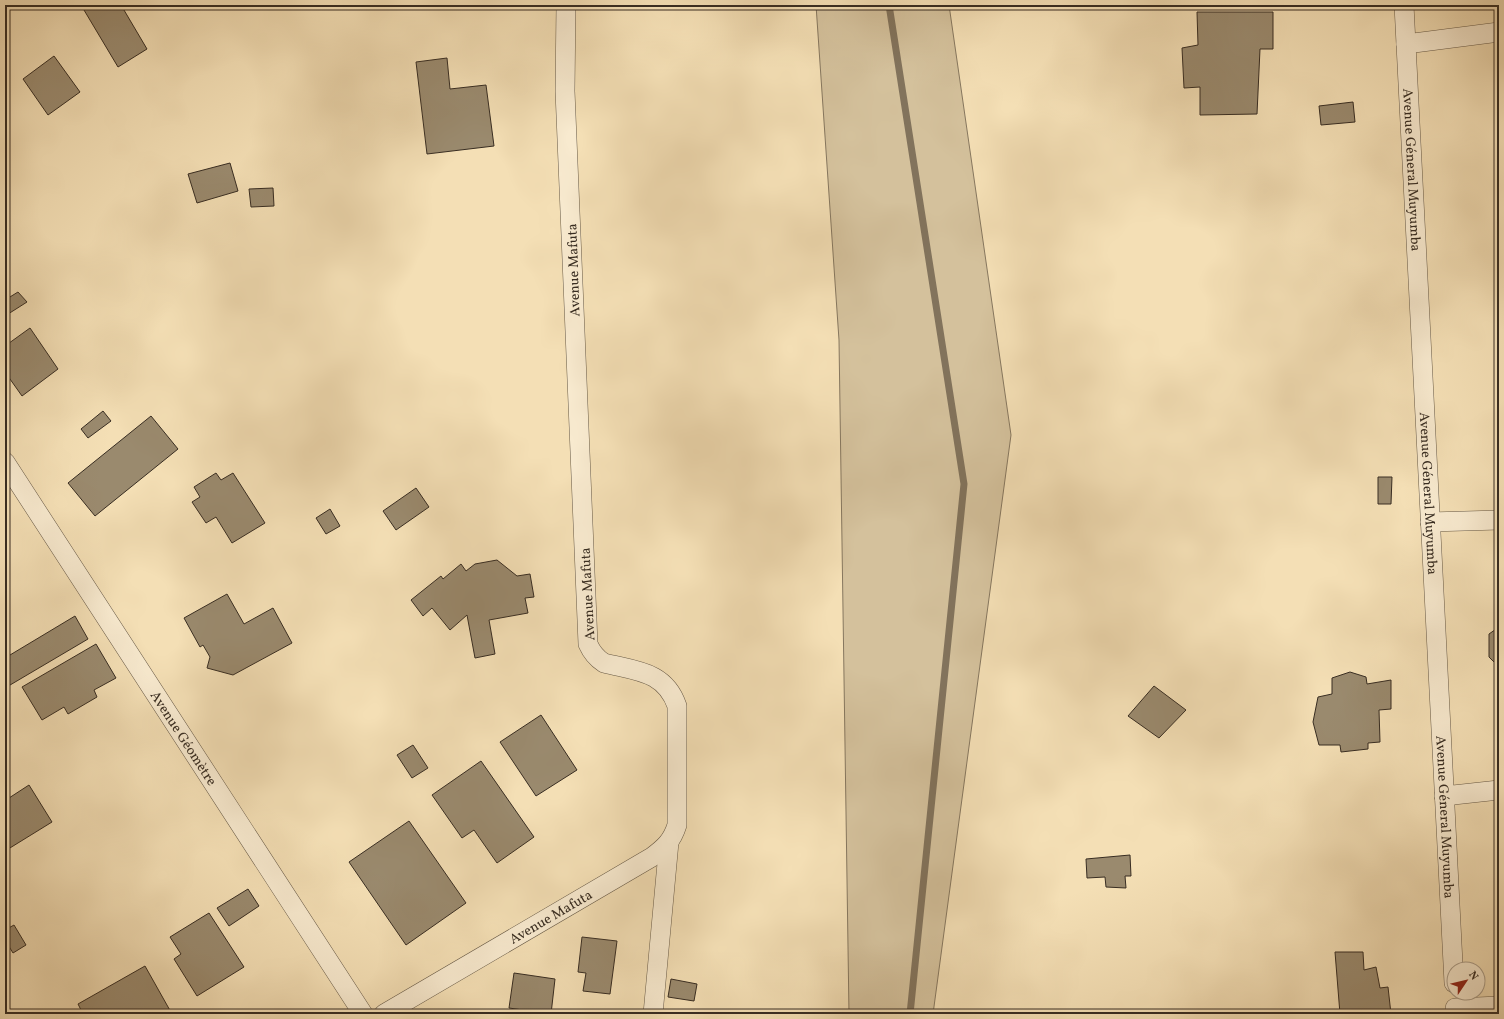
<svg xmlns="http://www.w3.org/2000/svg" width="1504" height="1019" font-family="Vollkorn,serif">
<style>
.green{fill:#d4c19c;stroke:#86775f}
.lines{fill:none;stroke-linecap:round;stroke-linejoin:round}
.stream{stroke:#82735c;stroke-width:7}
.building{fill:#9a8a6e;stroke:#382d22}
.street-casing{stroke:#675a47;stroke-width:20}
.street{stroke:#f8eacf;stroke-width:19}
.labels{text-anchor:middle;stroke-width:3;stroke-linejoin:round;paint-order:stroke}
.street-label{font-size:14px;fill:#382d22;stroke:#f8eacf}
</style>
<rect width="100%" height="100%" fill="#f4dfb5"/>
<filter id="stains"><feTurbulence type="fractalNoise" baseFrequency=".005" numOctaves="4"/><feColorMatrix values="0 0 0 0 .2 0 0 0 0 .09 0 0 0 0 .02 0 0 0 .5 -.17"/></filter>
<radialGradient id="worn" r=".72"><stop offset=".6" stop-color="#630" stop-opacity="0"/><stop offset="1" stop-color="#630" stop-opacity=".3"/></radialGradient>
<path class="green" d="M816,5h133l62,430 -78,579h-84l-10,-674z"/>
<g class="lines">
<path class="stream" d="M889,5l75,479 -54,530"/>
</g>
<path class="building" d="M81,5h40l26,44 -29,18z
M1197,12h76v37h-13l-3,65 -57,1v-28l-16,1 -2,-40 16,-3z
M54,56l26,36 -32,23 -25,-36z
M447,58l3,31 36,-4 8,61 -67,8 -11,-92z
M1353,102l2,20 -34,3 -2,-19z
M230,163l8,28 -41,12 -9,-29z
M273,188l1,18 -23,1 -2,-18z
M18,292l9,10 -22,14v-16z
M30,328l28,41 -36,27 -17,-24v-26z
M103,411l8,10 -23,17 -7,-9z
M151,416l27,33 -83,67 -27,-33z
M216,473l5,7 12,-7 32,50 -33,20 -16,-26 -10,6 -14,-21 8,-5 -6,-10z
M1378,477h14l-1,27h-13z
M416,488l13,19 -33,23 -13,-19z
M330,509l10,17 -14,8 -10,-16z
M497,560l20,16 13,-2 4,23 -9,1 3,15 -39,7 6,34 -20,4 -8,-43 -17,15 -18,-22 -9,8 -12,-16 30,-24 2,3 18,-15 5,7 9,-7z
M227,594l17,30 29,-16 19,35 -59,32 -26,-7 3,-11 -7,-12 -3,2 -16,-29z
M75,616l13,23 -83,49v-30z
M1499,627v40l-10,-10v-23z
M96,644l20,34 -22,12 3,7 -29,17 -4,-7 -22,13 -20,-33z
M1350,672l16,5 1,7 24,-4v29l-12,1 1,32 -12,1v6l-27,3 -1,-7h-21l-6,-23 5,-25 14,-3v-16z
M1154,686l32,24 -27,28 -31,-22z
M541,715l36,55 -41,26 -36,-54z
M413,745l15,23 -16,10 -15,-23z
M481,761l53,76 -37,26 -23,-33 -12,8 -30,-43z
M29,785l23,37 -47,29v-56l4,3z
M409,821l57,82 -60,42 -57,-83z
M1130,855l1,21h-6l1,12 -20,-1 -1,-10 -18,1 -1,-19z
M248,889l11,17 -30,20 -12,-18z
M209,913l35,54 -47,29 -23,-37 7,-5 -11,-17z
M14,925l12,20 -13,8 -8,-13v-10z
M582,937l35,4 -7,53 -27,-3 3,-18 -8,-1z
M1335,952h28l1,18 12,-3 4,21 8,-1 3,27h-51z
M145,966l27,48h-89l-5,-10z
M514,973l41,6 -4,35 -42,-6z
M671,979l26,5 -3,17 -26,-4z"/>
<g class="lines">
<defs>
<g id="street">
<path id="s1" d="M1404,5l50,978"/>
<path d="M1406,44l93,-12"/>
<path id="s2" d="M5,462l358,552"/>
<path d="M1430,522l69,-2"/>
<path d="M1444,796l55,-6"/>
<path d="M1455,1008l44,-2"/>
<path id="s3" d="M384,1014l268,-157c13,-10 20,-16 25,-32v-119c-12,-35 -41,-35 -73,-43 -8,-5 -12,-10 -16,-19l-23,-553 1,-86"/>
<path d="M653,1014l16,-172"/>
</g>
</defs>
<use href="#street" class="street-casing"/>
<use href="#street" class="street"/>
</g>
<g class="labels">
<g class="street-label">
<text dy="5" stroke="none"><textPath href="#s1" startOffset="165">Avenue Géneral Muyumba</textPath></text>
<text transform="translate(573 270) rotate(-92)" y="5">Avenue Mafuta</text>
<text dy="5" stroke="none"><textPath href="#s1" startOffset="489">Avenue Géneral Muyumba</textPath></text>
<text transform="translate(587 594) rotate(-93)" y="5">Avenue Mafuta</text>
<text dy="5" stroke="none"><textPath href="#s2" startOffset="329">Avenue Géomètre</textPath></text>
<text dy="5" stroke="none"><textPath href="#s1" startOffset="813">Avenue Géneral Muyumba</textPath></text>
<text dy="5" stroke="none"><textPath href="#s3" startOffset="193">Avenue Mafuta</textPath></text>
</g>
</g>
<rect width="1504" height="1019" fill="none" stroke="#f4dfb5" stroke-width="20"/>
<rect x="6" y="6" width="1492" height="1007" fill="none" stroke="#382d22" stroke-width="2"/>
<rect x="10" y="10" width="1484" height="999" fill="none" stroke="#382d22"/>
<g transform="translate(1466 981) rotate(55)"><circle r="19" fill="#f8eacf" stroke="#ab9e8a"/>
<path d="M0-3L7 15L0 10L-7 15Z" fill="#8f2418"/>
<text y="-6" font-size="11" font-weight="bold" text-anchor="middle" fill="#382d22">N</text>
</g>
<rect width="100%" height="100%" filter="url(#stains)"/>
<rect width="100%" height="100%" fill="url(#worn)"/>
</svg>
